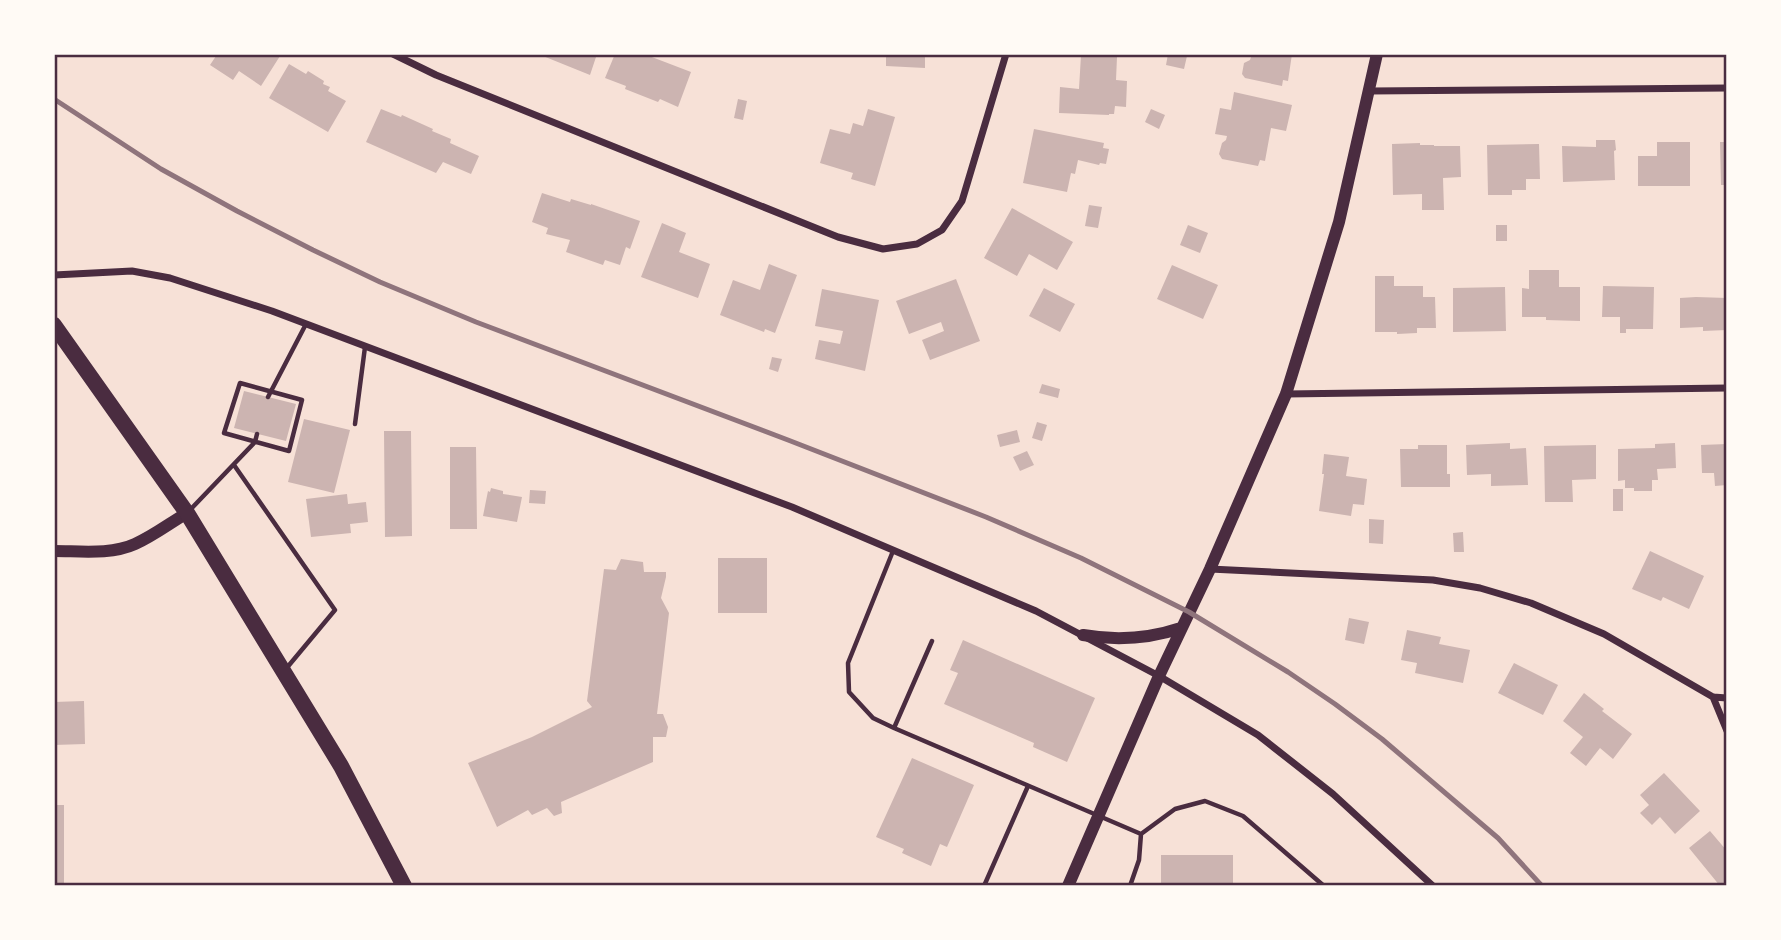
<svg xmlns="http://www.w3.org/2000/svg" width="1781" height="940" font-family="'Fira Sans Condensed',sans-serif">
<style>
.building{fill:#ccb4b1}
.lines{fill:none;stroke-linecap:round;stroke-linejoin:round}
.service{stroke:#4a2c40;stroke-width:4.5}
.minor{stroke:#4a2c40;stroke-width:7}
.tertiary{stroke:#4a2c40;stroke-width:12}
.primary{stroke:#4a2c40;stroke-width:16}
.rail{stroke:#8f747c;stroke-width:5}
.neatline{fill:none;stroke:#4a2c40;stroke-width:2.5}
</style>
<rect width="100%" height="100%" fill="#f7e1d7"/>
<path class="building" d="M213,54h64l3,2 -19,30 -22,-15 -6,9 -23,-15 6,-9z
M538,54h59l-7,21z
M615,54h29l47,18 -13,35 -18,-8 -2,3 -33,-13 1,-3 -21,-8z
M886,54h39v14l-39,-2z
M1168,54l19,2 -3,13 -18,-4z
M1252,54h40l-4,27 -5,-1 -1,6 -37,-8 -3,-4 2,-11 6,-3z
M1081,55l36,2 -1,23 11,1 -1,26 -11,-1 -1,8h-5v1l-50,-2 1,-26 19,2z
M289,64l17,10 2,-3 16,10 -1,3 7,3 -2,4 18,10 -18,31 -59,-34z
M1234,92l58,13 -6,26 -15,-3 -6,33 -5,-1 -2,6 -36,-7 -3,-5 3,-11 4,-3 1,-4 -12,-2 5,-26 11,2z
M738,99l9,2 -4,19 -9,-2z
M381,109l20,8 1,-2 31,14 -1,2 19,8 -1,4 29,13 -8,18 -28,-12 -7,11 -70,-31z
M868,109l27,8 -20,69 -24,-7 2,-6 -33,-10 10,-34 20,5 3,-11 10,3z
M1151,109l14,6 -6,14 -14,-7z
M1034,129l70,14 -1,5 6,1 -3,15 -6,-1 -1,2 -21,-5 -3,14 -4,-1 -4,19 -44,-9z
M1596,140h19l1,10 -2,1 1,29 -52,2 -1,-36 34,1z
M1657,142h33v44h-52v-30h19z
M1720,142h7v43h-6z
M1420,143v2h14v1h26l1,31 -18,1 1,32h-22v-16l-29,1 -1,-51z
M1539,144l1,35h-14v11h-14v5h-24l-1,-50z
M542,193l28,9 1,-3 20,6v-1l49,17 -10,28 -4,-2 -6,18 -15,-5 -2,5 -37,-13 4,-12 -24,-6 2,-6 -16,-6z
M1089,205l13,2 -4,21 -13,-2z
M1012,208l61,34 -16,28 -28,-16 -12,22 -33,-18z
M662,223l24,10 -7,19 31,12 -12,34 -57,-21z
M1188,225l20,8 -8,20 -20,-8z
M1496,225h11v16h-11z
M769,264l28,11 -22,58 -10,-4 -1,3 -44,-17 13,-35 27,10z
M1172,265l46,20 -15,34 -46,-20z
M1529,270h30v17h21v34l-34,-1v-3h-24v-29l7,1z
M1375,276h19v10h29v11h12l1,31h-19v5l-20,1v-2h-22z
M956,279l24,62 -50,19 -8,-20 22,-9 -3,-9 -32,12 -13,-33z
M1603,286l51,1 -1,42h-27v4h-6v-16h-18z
M1505,287l1,44 -53,1v-44z
M1044,288l31,16 -15,28 -31,-16z
M822,289l57,11 -14,71 -50,-12 4,-19 21,4 3,-13 -28,-5z
M1696,297l31,1v32l-24,1v-4l-23,1v-30z
M772,357l10,2 -4,13 -9,-3z
M1042,384l18,5 -2,9 -19,-5z
M244,391l52,13 -10,37 -52,-13z
M304,419l46,11 -16,63 -46,-11z
M1037,422l10,3 -5,16 -10,-3z
M1017,430l3,12 -20,5 -3,-12z
M384,431h27l1,105 -27,1z
M1510,443v6l16,-1 2,37 -37,1v-12l-24,1 -1,-30z
M1675,443l1,25 -19,1 1,11h-6v11h-18v-3h-9v-8l-7,1v-32l37,-1v-4z
M1727,444v41l-12,1 -1,-13h-12l-1,-28z
M1418,445h29v29h3v13h-49l-1,-38h18z
M1596,445v34l-24,1 1,22h-28l-1,-56z
M450,447h26l1,82h-27z
M1027,451l7,14 -14,6 -7,-14z
M1324,454l25,3 -3,19 21,3 -3,26 -11,-1 -2,12 -32,-5 5,-37h-2z
M491,488l12,3v3l19,3 -5,25 -34,-6 5,-25 2,1z
M1613,489h10v22h-10z
M530,490l16,1 -1,13 -16,-1z
M347,494l1,10 18,-2 2,20 -18,2 1,9 -40,4 -5,-38z
M1369,519l15,1 -1,24 -14,-1z
M1463,532l1,20h-10l-1,-19z
M1650,551l54,25 -15,33 -26,-12 -2,4 -29,-12z
M718,558h49v55h-49z
M621,559l22,3 1,10h22v5l-5,21 8,15 -12,101h6l5,13 -2,10h-13v25l-92,40 1,11 -8,3 -7,-8 -15,7 -4,-5 -31,17 -29,-64 64,-26 60,-30 -5,-6 17,-132 12,1z
M1349,618l20,4 -5,22 -19,-4z
M1407,630l34,7 -2,7 31,6 -7,33 -48,-10 2,-10 -16,-3z
M963,640l132,58 -28,64 -34,-15 1,-4 -90,-39 14,-31 -8,-3z
M1514,663l44,22 -15,30 -45,-22z
M1584,693l20,16 -2,2 30,23 -19,25 -13,-11 -14,18 -16,-13 13,-16 -20,-16z
M84,701l1,43 -31,1v-43z
M912,758l62,27 -27,62 -7,-3 -9,22 -29,-13 2,-4 -28,-12z
M1664,773l36,38 -25,23 -15,-17 -8,8 -12,-12 9,-8 -9,-10z
M54,805h10v81h-10z
M1710,831l17,20v35h-7l-31,-38z
M1161,855h72v31h-72z"/>
<g class="lines">
<path class="service" d="M240,383l62,17 -13,51 -65,-18z
M268,397l38,-73
M355,424l10,-77
M234,465l101,145 -50,60
M189,511l66,-69 2,-8
M893,551l-45,112 1,29 24,26 21,10 38,-87
M894,728l247,106
M984,886l44,-100
M1130,886l9,-26 2,-26 34,-25 30,-8 38,15 81,70"/>
<path class="minor" d="M393,54l43,21 402,162 45,12 34,-5 25,-14 20,-29 44,-147
M1370,91l357,-3
M54,275l78,-4 38,7 102,33 520,196 244,104 123,65 99,59 75,59 100,92
M1286,394l441,-6
M1210,569l223,11 47,8 51,15 73,31 109,63 14,1
M1713,697l14,34"/>
<path class="tertiary" d="M54,551c26,0 57,4 81,-7 18,-8 35,-21 52,-31
M1083,635c34,6 65,4 98,-7
M1068,886l91,-210 51,-107 76,-175 53,-172 38,-168"/>
<path class="primary" d="M54,325l133,188 154,253 63,120"/>
<path class="rail" d="M54,99l107,70 76,42 76,39 67,32 96,40 312,118 198,77 95,41 108,54 99,60 47,32 47,35 116,99 44,48"/>
</g>
<rect width="1781" height="940" fill="none" stroke="#fffaf5" stroke-width="112"/>
<rect x="56" y="56" width="1669" height="828" class="neatline"/>
</svg>
